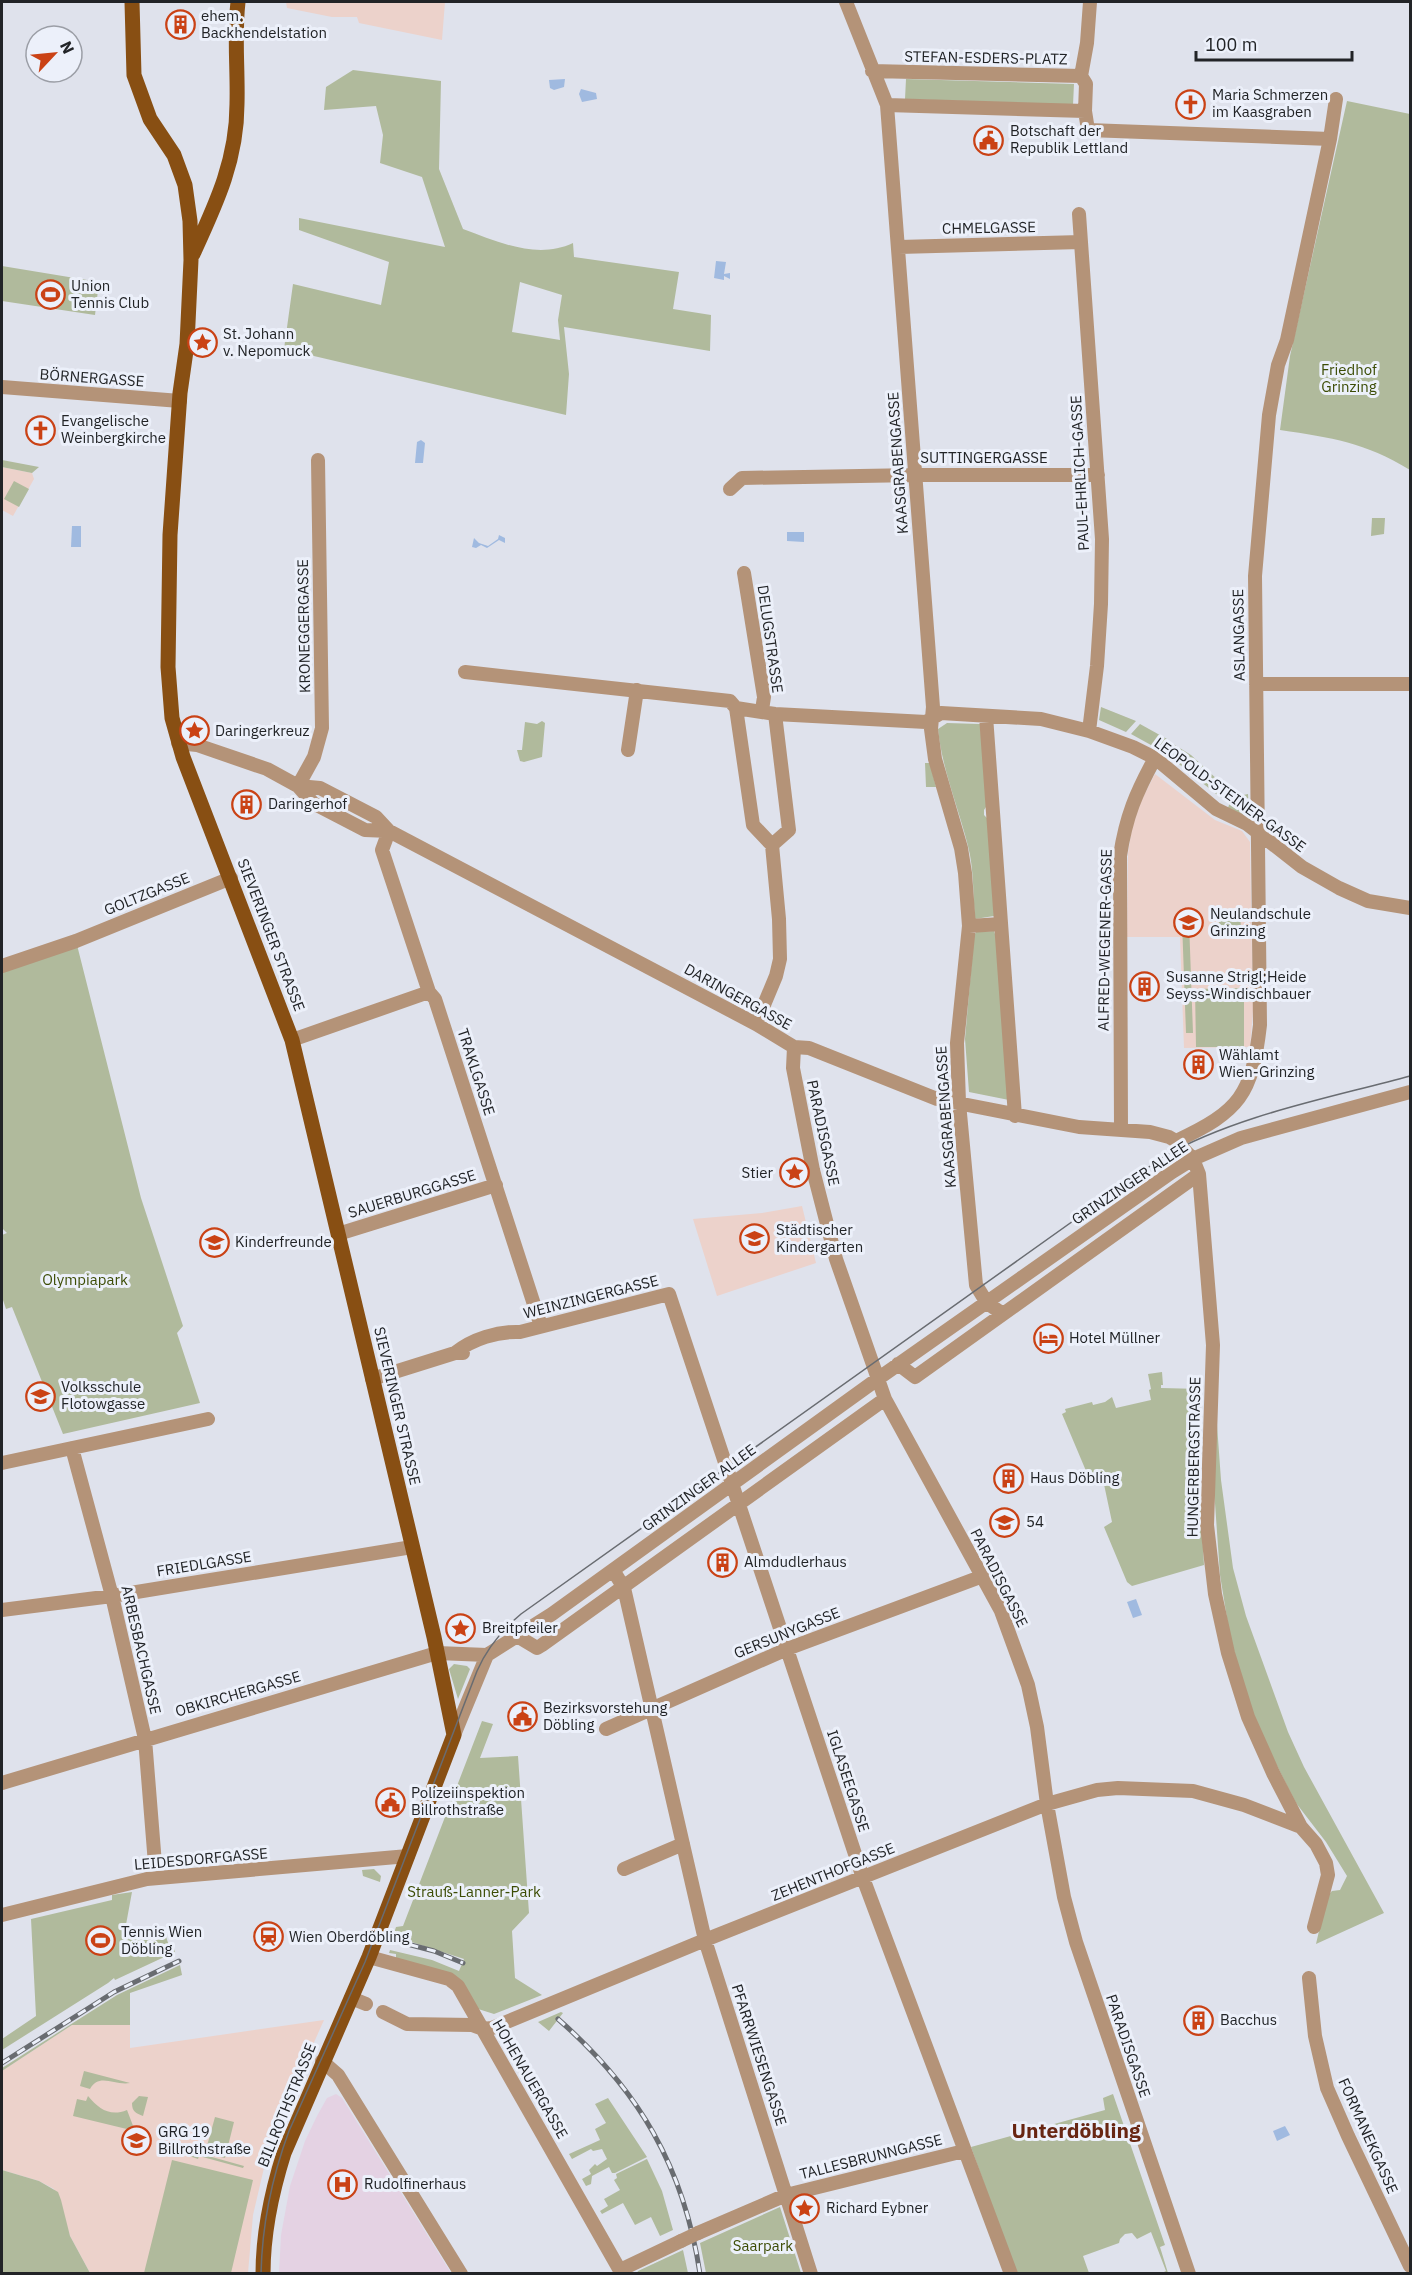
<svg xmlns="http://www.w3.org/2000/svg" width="1412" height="2275" font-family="'IBM Plex Sans',sans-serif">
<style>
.education{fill:#ecd2cb}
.medical{fill:#e4d2e3}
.green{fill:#b0ba9c;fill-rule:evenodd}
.water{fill:#a0bae0}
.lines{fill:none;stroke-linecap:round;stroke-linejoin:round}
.minor{stroke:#b49378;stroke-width:14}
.major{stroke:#884f13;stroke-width:15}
.tram{stroke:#696c71;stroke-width:1.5}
.rail-casing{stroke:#696c71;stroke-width:5}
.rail{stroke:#ecf0fa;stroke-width:3;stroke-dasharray:9;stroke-linecap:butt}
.minor-bridge{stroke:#b49378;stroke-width:14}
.labels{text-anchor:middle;stroke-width:6;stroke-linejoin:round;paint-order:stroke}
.poi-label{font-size:15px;fill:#222427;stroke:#ecf0fa;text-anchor:start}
.street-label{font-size:15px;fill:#222427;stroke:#ecf0fa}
.park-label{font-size:15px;fill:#3c4c05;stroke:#ecf0fa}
.district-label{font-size:21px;font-weight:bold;fill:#682613;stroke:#ecf0fa}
</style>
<rect width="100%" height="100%" fill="#dfe2ec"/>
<path class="education" d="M286,2h159l-3,38 -83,-17 -2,-6h-25l-45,-9z
M2,467l30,6 2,6 -21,37 -11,-6z
M1155,774l60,46 27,11 8,11 3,169 -3,36 -66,1 -4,-111h-53l1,-84 4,-25 9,-27z
M802,1206l14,57 -99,33 -24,-77 69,-6z
M324,2020l-42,94 -15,41 -14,60 -5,58h-158l-20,-37 -16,-47 -15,-8 -37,-11v-99l70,-46h58v23z"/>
<path class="medical" d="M336,2094l6,4 109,175h-172l2,-38 9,-49 15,-45 12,-25 10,-18z"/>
<path class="green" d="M353,70l88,11 -2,88 24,60c35,13 74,31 110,14l1,14 105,15 -6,37 38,6 -1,36 -146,-24 5,47 -3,41 -282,-66 9,-65 88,21 8,-43 -90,-32v-12l146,29 -23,-70 -42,-14 3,-28 -7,-29 -52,4 2,-23zM520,282l42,13 -4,25 2,20 -48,-8z
M906,79l168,5 -1,21 -168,-6z
M1347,101l63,13v356c-46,-28 -77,-32 -130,-40l10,-74z
M2,266l97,16 -4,33 -93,-14z
M2,460l37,7 -7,6 -30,-6z
M14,481l15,8 -10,18 -15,-8z
M1372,518h13l-1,16 -13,2z
M1101,707l35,14 -10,11 -27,-12z
M542,721l3,2 -3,34 -18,5 -4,-1 -3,-11h5l3,-28 12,2z
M947,723l33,1 8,80 -4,6v5l5,5 5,96 -19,3c-2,-24 -1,-50 -7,-73 -10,-40 -26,-77 -30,-117z
M1140,724l27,15 -7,11 -29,-16z
M1170,742l21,13 42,39 6,2 9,-2 1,20 -5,2 -16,-8 2,-6 -10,-5 -55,-44z
M925,763h5l6,24h-10z
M1240,913l1,16h-22v-15z
M1182,921h7l4,112h-7z
M994,931l3,9 12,160 -40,-8 -4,-53 9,-103 2,-4z
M76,941l65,257 42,128 -6,7 23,70 -137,31 -51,-127 -6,2 -4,-12v-62l5,-2 -5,-5v-262z
M1244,988v59h-48l-1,-58z
M1162,1372l1,13h-2v3l40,1 -2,89 5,87 -72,21 -5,-4 -23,-55 8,-5 -10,-47 -13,3 -27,-64 4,-2 -1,-3 27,-7 1,3 12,-3 7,-5 4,11 35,-8 -2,-10 2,-1 -3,-15z
M1216,1411l5,69 12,88 13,48 42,116 16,35 80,146 -68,31 11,-48 5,-5 8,-1 7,-14 -21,-34 -30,-39 -41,-80 -22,-68 -13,-80 -6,-86z
M454,1664l13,2 3,3 -12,30 -9,-30z
M482,1721l11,3 -13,34 38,-2 11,157 -17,18 3,47 27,17 -48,19 -19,-6 -17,-30 -62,-19v-5l-7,-1 1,-3 42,10 27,11 5,-12 -71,-23 3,-9 7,-1z
M374,1869l7,7 -1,6 -17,-6 -1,-6z
M132,1892l-7,38 38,-3 6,19h4l2,6 -60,28 -1,-2 -6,5 -106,67v-11l34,-23 -5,-97 81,-19v-5z
M180,1965l2,10 -52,18v32h-58l-70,46v-3l115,-73z
M561,2012l2,1 -14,18 -11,-9z
M84,2071l46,12c-15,3 -31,-11 -40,6l-10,-3z
M1113,2094l52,151 -5,2 8,26h-6l4,-2 -15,-39 -14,7 -5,-6 -7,1 -5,5 -1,4 -36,13 6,17h-73l-45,-126 134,-37 -2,-12z
M88,2096c11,13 22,21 39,14l8,21 -62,-15 4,-17 9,2z
M139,2096l9,1 -5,19c-7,-3 -11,-4 -11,-13z
M608,2098l39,59 -32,16h-3l-3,-6 -17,9 -1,8 -5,2 -4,-7 9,-5 -2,-4 6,-6 2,2 10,-7 -5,-10 -9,2 -2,-2 -19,10 -3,-5 31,-14 -5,-11 11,-6 -11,-19z
M215,2117l19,5 -9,36 -20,-5z
M187,2150l57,16 -1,2 -44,-12 -1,3 -12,-4z
M647,2159l15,32 11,39 -13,6 -9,-19 -16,8 -12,-22 -21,11 -2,-3 8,-5 -4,-7 16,-9 -6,-10 3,-2 -1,-4z
M172,2160l81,20 -22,93h-87z
M2,2170l37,11 19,11 3,8 9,36 20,37h-88z
M780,2207l21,66h-95l-6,-30z
M683,2250l5,23h-51l1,-2z"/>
<path class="water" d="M565,79l-1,8 -10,3 -4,-2 -1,-8z
M581,89l15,4 1,6 -15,3 -3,-8z
M716,261l10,1 -2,12 6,-1v6l-6,-3v4l-10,-2z
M421,440l4,3 -2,20h-8l2,-21z
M72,526h9v21h-10z
M787,532h17v10l-17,-1z
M499,535l6,3v5l-6,-3 -12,8 -6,-3 -5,3 -4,-1 2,-9 5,5 9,3 10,-7z
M1136,1599l6,16 -9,3 -6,-16z
M1285,2126l5,9 -13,6 -4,-10z"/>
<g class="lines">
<path class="minor" d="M846,2l41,103 46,602 -2,22 4,30 26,89 4,25 4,53 -12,117 2,60 17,182 11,18 16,11
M872,71l209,5
M1081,76l5,8 -1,27 3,19 242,9
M1081,76l6,-33 3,-41
M887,105l198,6
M1079,214l23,325 -1,65 -4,62 -8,65
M899,247l182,-5
M2,387l178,14
M730,489l12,-11 174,-3h182
M744,573l20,124 -2,13
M465,672l265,29 6,7 39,6 151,8 15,-9 100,6 48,12 44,16 22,11 61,51 31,15 55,43 37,21 29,13 42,7
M1256,684h154
M736,708l17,117 19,20 7,74 1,40 -4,17 -20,48
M986,716l29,400
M178,743l19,2 70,24 31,17 15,17 52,27 24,1
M628,750l9,-60
M298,786l22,2 56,29 13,14 367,193 38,23 15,1 128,51 142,28 71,5 19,5 7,4 17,18 6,15 14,171 -6,180 8,69 13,59 20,64 25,56 28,54 15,17 10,19 2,12 -14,52
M298,786l16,-29 8,-29 -4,-268
M389,831l-7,19 47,142 6,7 106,327
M772,845l17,-15 -14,-116
M969,926l32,-2
M2,966l74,-25 155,-63
M292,1040l137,-48
M794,1047l-1,21 20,102 23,89 49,140 116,212 27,74 9,42 10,77 17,93 12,45 113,332
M1121,1129l-1,-273c6,-40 16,-63 35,-98
M1176,1141c64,-30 76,-46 84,-116l-5,-449 14,-161 9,-50 9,-25 43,-201 6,-40
M338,1234l158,-49
M455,1353c17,-14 43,-22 65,-21l149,-38 194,584 148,396
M898,1364l17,13 284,-203
M372,1379l83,-26h8
M72,1448l40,148 33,143 10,125
M2,1463l206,-44
M613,1570l11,18 81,352 106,334
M2,1610l110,-14 300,-49
M517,1636l20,12 5,-3 343,-246
M606,1729l181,-80 196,-73
M454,1735l33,-80 65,-41 327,-236 293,-206 21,-13 48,-21 169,-46
M2,1783l435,-130 50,2
M624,1869l59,-25
M2,1915l145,-36 261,-23
M369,1957l80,22 9,7 164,288
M1309,1978l6,58 12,52 21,48 62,130
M351,1998l15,6
M383,2012l24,12 65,1 11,4 9,-1 213,-88 342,-136 50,-14 21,-2 75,3 51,14 57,22
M322,2061l16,14 123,199
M698,2233l88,-38 178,-44
M620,2270l61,-29"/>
<path class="major" d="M132,2l2,73 16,44 24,36 11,30 5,36 1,39 -4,84 -7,49 -10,142 -2,132 4,51 11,39 109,283 142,597 20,98 -85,222 -85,196c-12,38 -21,80 -21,121
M193,254c23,-50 44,-94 44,-150 1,-35 -3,-68 1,-102"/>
<path class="tram" d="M261,2274c1,-50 11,-97 28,-143l76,-169 112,-291c10,-23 25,-41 44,-57l642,-457c73,-42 167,-59 247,-81"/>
<defs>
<path id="rail" d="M392,1940l42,11 29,12
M558,2019c81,71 126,148 142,255
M2,2063l112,-71 65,-31"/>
</defs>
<use href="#rail" class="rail-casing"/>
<use href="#rail" class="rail"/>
<path class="minor-bridge" d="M681,2241l17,-8"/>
</g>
<defs>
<symbol id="building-ring" viewBox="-11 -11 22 22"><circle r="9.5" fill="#ecf0fa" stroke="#ca4215" stroke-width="1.5"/><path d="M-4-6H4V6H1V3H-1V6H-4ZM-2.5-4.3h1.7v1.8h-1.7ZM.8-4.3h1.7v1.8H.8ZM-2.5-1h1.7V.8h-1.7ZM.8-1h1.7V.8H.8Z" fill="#ca4215"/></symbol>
<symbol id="church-ring" viewBox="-11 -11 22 22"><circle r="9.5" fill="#ecf0fa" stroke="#ca4215" stroke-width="1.5"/><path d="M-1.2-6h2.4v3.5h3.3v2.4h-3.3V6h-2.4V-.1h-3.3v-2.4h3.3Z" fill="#ca4215"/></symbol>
<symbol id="civic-ring" viewBox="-11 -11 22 22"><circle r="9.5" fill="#ecf0fa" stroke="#ca4215" stroke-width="1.5"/><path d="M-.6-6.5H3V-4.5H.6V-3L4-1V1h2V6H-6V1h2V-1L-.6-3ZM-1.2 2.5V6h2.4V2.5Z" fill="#ca4215"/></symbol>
<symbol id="stadium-ring" viewBox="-11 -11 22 22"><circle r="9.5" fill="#ecf0fa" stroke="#ca4215" stroke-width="1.5"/><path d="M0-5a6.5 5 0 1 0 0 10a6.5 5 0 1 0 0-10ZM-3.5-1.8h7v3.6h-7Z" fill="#ca4215"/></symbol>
<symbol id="sight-ring" viewBox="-11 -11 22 22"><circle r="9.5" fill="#ecf0fa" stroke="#ca4215" stroke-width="1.5"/><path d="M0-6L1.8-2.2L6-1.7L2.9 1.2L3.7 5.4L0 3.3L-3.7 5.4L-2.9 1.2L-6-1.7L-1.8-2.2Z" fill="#ca4215"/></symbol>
<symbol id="school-ring" viewBox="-11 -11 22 22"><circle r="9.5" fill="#ecf0fa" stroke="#ca4215" stroke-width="1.5"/><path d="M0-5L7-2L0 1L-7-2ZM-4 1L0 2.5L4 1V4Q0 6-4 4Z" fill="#ca4215"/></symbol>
<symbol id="hotel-ring" viewBox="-11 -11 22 22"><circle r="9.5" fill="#ecf0fa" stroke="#ca4215" stroke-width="1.5"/><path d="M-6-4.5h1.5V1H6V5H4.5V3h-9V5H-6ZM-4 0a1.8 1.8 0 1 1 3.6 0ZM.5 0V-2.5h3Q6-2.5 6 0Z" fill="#ca4215"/></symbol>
<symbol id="station-ring" viewBox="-11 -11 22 22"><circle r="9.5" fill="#ecf0fa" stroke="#ca4215" stroke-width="1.5"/><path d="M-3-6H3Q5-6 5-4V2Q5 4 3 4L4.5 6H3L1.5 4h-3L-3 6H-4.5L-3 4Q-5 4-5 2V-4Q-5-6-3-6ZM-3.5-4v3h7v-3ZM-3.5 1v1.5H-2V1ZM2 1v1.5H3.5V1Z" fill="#ca4215"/></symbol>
<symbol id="hospital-ring" viewBox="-11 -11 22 22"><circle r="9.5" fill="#ecf0fa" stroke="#ca4215" stroke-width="1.5"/><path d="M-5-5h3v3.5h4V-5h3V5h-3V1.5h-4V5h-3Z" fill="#ca4215"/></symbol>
</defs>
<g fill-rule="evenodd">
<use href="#building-ring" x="164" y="8" width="33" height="33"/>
<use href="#church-ring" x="1174" y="88" width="33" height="33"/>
<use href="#civic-ring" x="972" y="124" width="33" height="33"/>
<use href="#stadium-ring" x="34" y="278" width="33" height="33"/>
<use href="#sight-ring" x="186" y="326" width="33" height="33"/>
<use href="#church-ring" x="24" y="414" width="33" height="33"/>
<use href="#sight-ring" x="178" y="714" width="33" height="33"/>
<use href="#building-ring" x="230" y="788" width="33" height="33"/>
<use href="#school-ring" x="1172" y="906" width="33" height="33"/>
<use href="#building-ring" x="1128" y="970" width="33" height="33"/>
<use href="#building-ring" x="1182" y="1048" width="33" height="33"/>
<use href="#sight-ring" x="778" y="1156" width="33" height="33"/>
<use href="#school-ring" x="738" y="1222" width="33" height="33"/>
<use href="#school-ring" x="198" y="1226" width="33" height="33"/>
<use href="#hotel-ring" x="1032" y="1322" width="33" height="33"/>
<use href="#school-ring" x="24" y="1380" width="33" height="33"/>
<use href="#building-ring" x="992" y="1462" width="33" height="33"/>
<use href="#school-ring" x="988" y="1506" width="33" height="33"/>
<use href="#building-ring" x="706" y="1546" width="33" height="33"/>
<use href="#sight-ring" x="444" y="1612" width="33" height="33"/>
<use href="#civic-ring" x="506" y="1700" width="33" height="33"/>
<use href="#civic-ring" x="374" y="1786" width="33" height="33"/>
<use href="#station-ring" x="252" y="1920" width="33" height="33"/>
<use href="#stadium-ring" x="84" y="1924" width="33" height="33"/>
<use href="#building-ring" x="1182" y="2004" width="33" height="33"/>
<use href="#school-ring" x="120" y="2124" width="33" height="33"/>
<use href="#hospital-ring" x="326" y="2168" width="33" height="33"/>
<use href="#sight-ring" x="788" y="2192" width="33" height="33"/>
</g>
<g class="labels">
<g class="poi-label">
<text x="201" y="21">ehem.<tspan x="201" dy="17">Backhendelstation</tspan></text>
<text x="1212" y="100">Maria Schmerzen<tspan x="1212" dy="17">im Kaasgraben</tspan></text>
<text x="1010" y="136">Botschaft der<tspan x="1010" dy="17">Republik Lettland</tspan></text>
<text x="71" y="291">Union<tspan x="71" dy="17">Tennis Club</tspan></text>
<text x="223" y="339">St. Johann<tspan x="223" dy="17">v. Nepomuck</tspan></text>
<text x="61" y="426">Evangelische<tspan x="61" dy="17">Weinbergkirche</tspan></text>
<text x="215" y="736">Daringerkreuz</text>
<text x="268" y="809">Daringerhof</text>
<text x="1210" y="919">Neulandschule<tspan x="1210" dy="17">Grinzing</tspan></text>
<text x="1166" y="982">Susanne Strigl;Heide<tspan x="1166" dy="17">Seyss-Windischbauer</tspan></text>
<text x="1219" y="1060">Wählamt<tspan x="1219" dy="17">Wien-Grinzing</tspan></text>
<text x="773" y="1178" text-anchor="end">Stier</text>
<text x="776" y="1235">Städtischer<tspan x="776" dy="17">Kindergarten</tspan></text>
<text x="235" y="1247">Kinderfreunde</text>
<text x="1069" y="1343">Hotel Müllner</text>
<text x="61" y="1392">Volksschule<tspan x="61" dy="17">Flotowgasse</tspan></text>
<text x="1030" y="1483">Haus Döbling</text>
<text x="1026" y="1527">54</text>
<text x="744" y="1567">Almdudlerhaus</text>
<text x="482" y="1633">Breitpfeiler</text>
<text x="543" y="1713">Bezirksvorstehung<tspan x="543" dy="17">Döbling</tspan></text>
<text x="411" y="1798">Polizeiinspektion<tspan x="411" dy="17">Billrothstraße</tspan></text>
<text x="121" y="1937">Tennis Wien<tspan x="121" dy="17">Döbling</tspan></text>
<text x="289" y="1942">Wien Oberdöbling</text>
<text x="1220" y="2025">Bacchus</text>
<text x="158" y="2137">GRG 19<tspan x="158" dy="17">Billrothstraße</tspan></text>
<text x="364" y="2189">Rudolfinerhaus</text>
<text x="826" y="2213">Richard Eybner</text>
</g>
<g class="street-label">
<text transform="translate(986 58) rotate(1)" y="5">STEFAN-ESDERS-PLATZ</text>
<text transform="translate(989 228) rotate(-1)" y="5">CHMELGASSE</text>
<text transform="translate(92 378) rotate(4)" y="5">BÖRNERGASSE</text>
<text x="984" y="463">SUTTINGERGASSE</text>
<text transform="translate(898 463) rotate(-94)" y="5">KAASGRABENGASSE</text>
<text transform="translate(1080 473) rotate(-93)" y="5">PAUL-EHRLICH-GASSE</text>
<text transform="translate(304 626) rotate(-91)" y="5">KRONEGGERGASSE</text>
<text transform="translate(1239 635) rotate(-91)" y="5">ASLANGASSE</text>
<text transform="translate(770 639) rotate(82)" y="5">DELUGSTRASSE</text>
<text transform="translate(1230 795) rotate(36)" y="5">LEOPOLD-STEINER-GASSE</text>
<text transform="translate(147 894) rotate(-22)" y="5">GOLTZGASSE</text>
<text transform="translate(271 935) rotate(69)" y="5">SIEVERINGER STRASSE</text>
<text transform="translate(1105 940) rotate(-89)" y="5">ALFRED-WEGENER-GASSE</text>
<text transform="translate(738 997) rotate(29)" y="5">DARINGERGASSE</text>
<text transform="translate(476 1072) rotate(72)" y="5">TRAKLGASSE</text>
<text transform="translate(946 1117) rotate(-94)" y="5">KAASGRABENGASSE</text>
<text transform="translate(823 1133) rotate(78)" y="5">PARADISGASSE</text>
<text transform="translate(1130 1183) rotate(-34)" y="5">GRINZINGER ALLEE</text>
<text transform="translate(412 1194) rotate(-17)" y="5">SAUERBURGGASSE</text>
<text transform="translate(591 1297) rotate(-14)" y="5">WEINZINGERGASSE</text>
<text transform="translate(397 1406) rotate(77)" y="5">SIEVERINGER STRASSE</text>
<text transform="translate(1194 1457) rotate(-89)" y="5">HUNGERBERGSTRASSE</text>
<text transform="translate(699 1488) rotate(-36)" y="5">GRINZINGER ALLEE</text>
<text transform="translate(204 1564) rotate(-9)" y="5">FRIEDLGASSE</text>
<text transform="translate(999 1578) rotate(63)" y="5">PARADISGASSE</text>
<text transform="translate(787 1633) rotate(-22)" y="5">GERSUNYGASSE</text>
<text transform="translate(141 1650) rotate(77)" y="5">ARBESBACHGASSE</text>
<text transform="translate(238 1694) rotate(-16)" y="5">OBKIRCHERGASSE</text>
<text transform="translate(848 1781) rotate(72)" y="5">IGLASEEGASSE</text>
<text transform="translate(201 1859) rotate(-5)" y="5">LEIDESDORFGASSE</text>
<text transform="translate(833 1872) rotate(-22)" y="5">ZEHENTHOFGASSE</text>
<text transform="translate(1128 2046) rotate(71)" y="5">PARADISGASSE</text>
<text transform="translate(759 2055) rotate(72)" y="5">PFARRWIESENGASSE</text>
<text transform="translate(530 2079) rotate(60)" y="5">HOHENAUERGASSE</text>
<text transform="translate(287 2105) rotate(-68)" y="5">BILLROTHSTRASSE</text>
<text transform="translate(1368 2136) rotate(66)" y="5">FORMANEKGASSE</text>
<text transform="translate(871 2157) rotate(-14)" y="5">TALLESBRUNNGASSE</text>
</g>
<g class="park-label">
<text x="1349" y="375">Friedhof<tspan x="1349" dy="17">Grinzing</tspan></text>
<text x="85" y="1285">Olympiapark</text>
<text x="474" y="1897">Strauß-Lanner-Park</text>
<text x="763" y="2251">Saarpark</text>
</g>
<g class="district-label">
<text x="1076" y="2138">Unterdöbling</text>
</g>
</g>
<rect width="1412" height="2275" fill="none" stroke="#222427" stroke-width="6"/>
<g transform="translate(54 54) rotate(64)"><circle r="28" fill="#ecf0fa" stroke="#9b9ea6" stroke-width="1.5"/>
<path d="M0-4.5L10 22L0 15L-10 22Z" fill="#ca4215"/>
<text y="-9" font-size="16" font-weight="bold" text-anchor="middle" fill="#222427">N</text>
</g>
<path d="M1196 51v9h156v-9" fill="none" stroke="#222427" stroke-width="3"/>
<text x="1205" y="51" font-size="18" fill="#222427" stroke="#ecf0fa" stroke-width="4.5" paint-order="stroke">100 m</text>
</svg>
